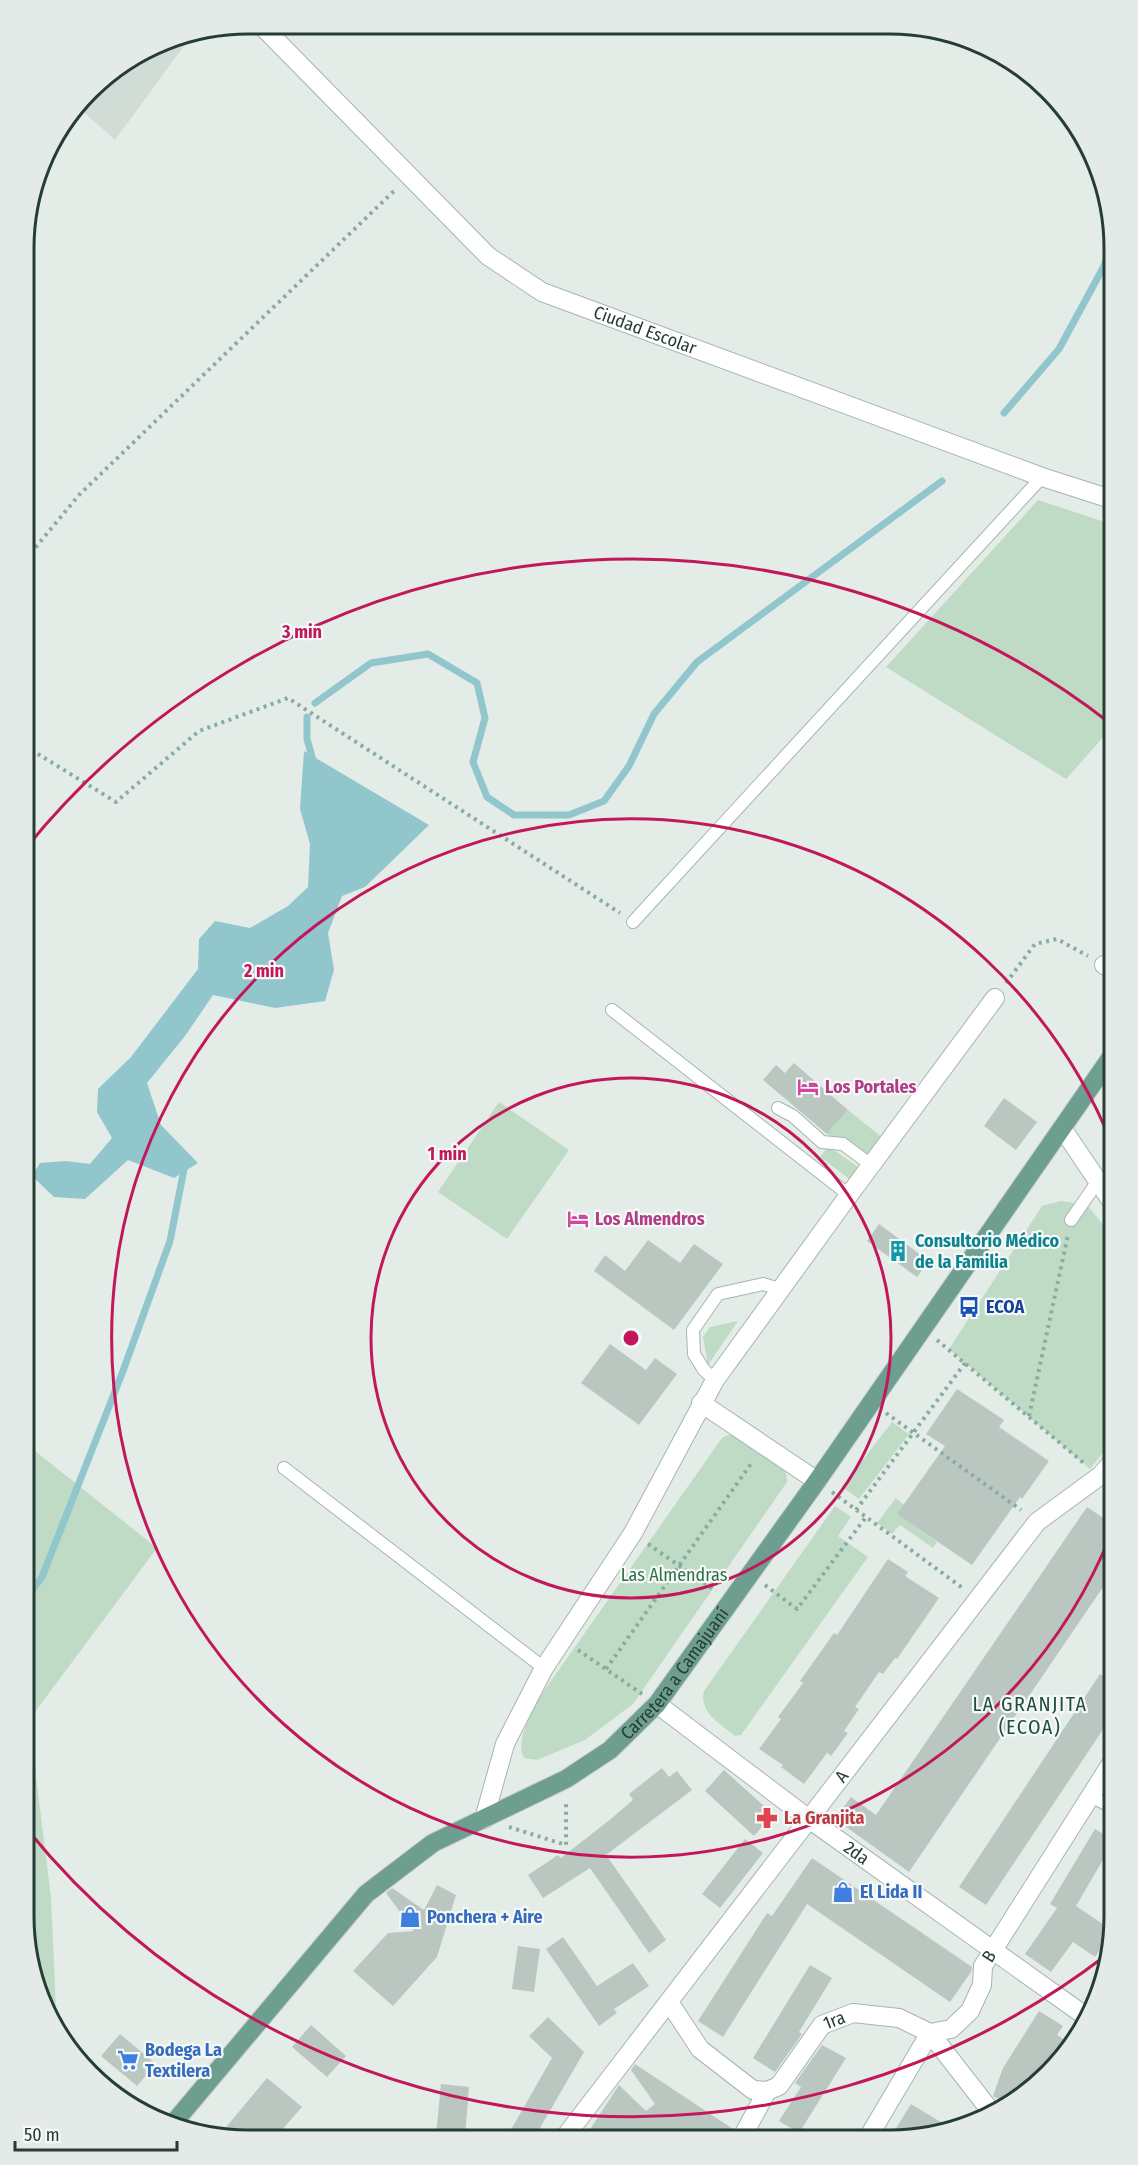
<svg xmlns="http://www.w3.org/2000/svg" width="1138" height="2165" font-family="'Fira Sans Condensed',sans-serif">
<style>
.built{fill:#d2dcd7}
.green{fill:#bfdbc5}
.water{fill:#91c6cc}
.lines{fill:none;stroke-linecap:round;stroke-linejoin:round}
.stream{stroke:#91c6cc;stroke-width:7}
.building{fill:#bac7c1}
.service-casing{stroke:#a7b4af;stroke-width:14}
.minor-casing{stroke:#a7b4af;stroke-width:20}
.tertiary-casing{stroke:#a7b4af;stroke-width:20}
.primary-casing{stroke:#c2c9c6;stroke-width:20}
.path{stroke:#87ada0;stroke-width:4;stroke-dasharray:3 4.5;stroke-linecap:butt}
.service{stroke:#fff;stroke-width:12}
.minor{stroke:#fff;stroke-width:18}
.tertiary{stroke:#fff;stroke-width:18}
.primary{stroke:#6d9e8f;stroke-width:18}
.ring{fill:none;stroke:#c2185b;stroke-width:3}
.labels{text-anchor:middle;stroke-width:4.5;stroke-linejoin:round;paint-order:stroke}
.street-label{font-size:18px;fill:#253d35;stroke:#f5f9f7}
.hotel-label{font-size:18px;font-weight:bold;fill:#b23c85;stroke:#f5f9f7;text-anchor:start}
.culture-label{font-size:18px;font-weight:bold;fill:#0d838f;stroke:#f5f9f7;text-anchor:start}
.transit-label{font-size:18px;font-weight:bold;fill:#164399;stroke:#f5f9f7;text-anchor:start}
.park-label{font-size:18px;fill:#327048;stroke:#f5f9f7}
.health-label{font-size:18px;font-weight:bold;fill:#be3a42;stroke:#f5f9f7;text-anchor:start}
.shop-label{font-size:18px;font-weight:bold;fill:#366cbe;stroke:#f5f9f7;text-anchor:start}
.neighbourhood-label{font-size:20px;letter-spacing:1.5px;fill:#224d41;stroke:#f5f9f7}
.rim{fill:none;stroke:#253d35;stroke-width:3}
.centre{fill:#c2185b;stroke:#f5f9f7;stroke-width:3}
.ring-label{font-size:18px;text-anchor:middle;font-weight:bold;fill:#c2185b;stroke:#f5f9f7;stroke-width:4.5;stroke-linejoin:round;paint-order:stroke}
</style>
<rect width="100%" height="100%" fill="#e4ece8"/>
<path class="built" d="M192,35l-77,105 -36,-32 21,-28 63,-39z"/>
<path class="green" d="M1038,500l76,25v200l-48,54 -180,-112z
M499,1102l70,48 -62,89 -69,-47z
M848,1110l36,29 -13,16 -44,-21z
M828,1146l33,23 -9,12 -32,-24z
M1061,1201l26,4 27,33v201l-24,30 -141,-120 93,-143z
M738,1321l-30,44 -5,-28 7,-10z
M892,1422l17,12 -50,65 -17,-12z
M728,1435h4l54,37 1,10 -154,222 -48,36 -48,20 -13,-2c-9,-18 7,-42 15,-60l183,-260z
M25,1443l132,105 -128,172 22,177 6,135 -21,-44 -12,-71z
M896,1498l8,7 -6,9 39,28 -4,6 -33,-23 -8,9 -15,-11z
M835,1506l16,11 -13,19 30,21 -127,178 -6,1c-15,-13 -36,-23 -31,-45z"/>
<path class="water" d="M304,751l125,74 -64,62 -23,9 -14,37 6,37 -9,31 -50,7 -62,-13 -28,41 -38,47 14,42 37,38 -24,15 -46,-18 -43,39 -31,-2 -22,-21 8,-13 26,-2 24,3 22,-26 -15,-26 1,-23 33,-32 67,-88 1,-30 16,-18 35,7 38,-22 20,-19 2,-43 -10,-35z"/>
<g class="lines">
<path class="stream" d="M1004,413l55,-64 45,-83 9,-26
M315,703l56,-40 57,-9 49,29 8,35 -12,44 14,35 27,18h55l35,-14 25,-35 25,-52 43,-52 245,-181
M307,717v22l7,25
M24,1601l18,-24 81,-206 47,-130 15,-77"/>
</g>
<path class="building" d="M794,1063l54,47 -21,24 -64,-54 13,-15 9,8z
M1004,1098l33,24 -21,28 -32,-24z
M879,1224l50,37 -12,16 -50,-36z
M648,1240l32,23 14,-19 29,20 -49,66 -80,-59 11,-16 20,16z
M610,1344l36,26 9,-12 22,16 -38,51 -58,-42z
M957,1389l47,31 -5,7 50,34 -27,38 -2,-2 -48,68 -75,-51 48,-68 -19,-12z
M1087,1507l27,18v46l-205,301 -74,-53 16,-22 25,18z
M888,1559l20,13 -3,4 34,22 -42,61 -2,-1 -12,16 -4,-2 -24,35 4,2 -15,22 4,2 -17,23 -4,-3 -23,31 -23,-17 2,-2 -24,-16 22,-30 -3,-2 25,-34 -3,-2 34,-48 3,2z
M1100,1674l14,9v30l-128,192 -27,-18z
M662,1768l7,9 8,-6 15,19 -86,65 60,85 -17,13 -59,-85 -47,30 -15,-23 30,-20 3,3 51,-40 21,-18 -4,-6z
M724,1770l49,44 -19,22 -49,-45z
M1095,1829l19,12 -38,65 37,25 -18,26 -22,-15 -22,30 -26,-18 32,-46 -7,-4z
M745,1839l18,14 -43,55 -18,-14z
M812,1858l160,109 -1,5 -21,30 -143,-98 -84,133 -25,-16 69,-108 5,3z
M437,1885l19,10 -19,62 -44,49 -40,-35 35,-38 26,-2 -28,-38 6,-5 32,22z
M563,1937l34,49 36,-23 16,23 -35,23 3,4 -18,13 -53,-77z
M518,1946l22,3 -6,43 -22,-3z
M810,1965l22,13 -33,54 3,2 -27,38 -22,-14z
M1039,2011l24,15 -6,9 15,10 -5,9 -52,49 -21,-6 -1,-1 10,-28z
M548,2017l36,35 -51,88h-28l47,-82 -23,-22z
M311,2025l35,31 -19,21 -35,-30z
M120,2034l36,30 -19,22 -36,-30z
M822,2045l24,13 -47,75 -20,-12 22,-34 -6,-4z
M635,2064l98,65 -8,12 -142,-1 36,-55 27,26 9,-7 -24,-34z
M267,2078l35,29 -28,32 -57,-1z
M441,2084l28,3 -4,50 -29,-2z
M911,2104l43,26 -66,11z"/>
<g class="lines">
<defs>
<path id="service" d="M633,922l409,-445
M612,1010l237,185
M778,1108l15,8 29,26 21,2 28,21
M1071,1220l27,-39
M715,1380l-11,-10 -10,-16 -1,-24 25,-36 45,-10 17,5
M284,1468l260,200
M1090,1796l24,12"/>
<g id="minor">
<path d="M1104,965l10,6"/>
<path d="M1062,1128l52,77"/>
<path d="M701,1403l116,78"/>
<path id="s1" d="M657,1704l152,115 279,199"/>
<path d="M484,1819l21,-75 39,-76 89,-135 82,-153 134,-185 146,-197"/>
<path id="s2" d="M669,2002l31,47 53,41 14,1 12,-5 43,-61 31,-12 46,5 31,15 63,81"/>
<path id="s3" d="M564,2138l473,-616 64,-47 13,-15"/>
<path d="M740,2141l27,-50"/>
<path id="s4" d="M866,2141l64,-108 21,-4 19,-18 12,-26 1,-19 131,-207"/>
</g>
<g id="tertiary">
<path id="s5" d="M260,24l228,232 54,36 500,185 72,23"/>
</g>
<g id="primary">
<path id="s6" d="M171,2126l195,-232 67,-51 133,-64 44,-29 47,-46 160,-223 297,-428"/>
</g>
</defs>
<use href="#service" class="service-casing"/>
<use href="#minor" class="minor-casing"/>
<use href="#tertiary" class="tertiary-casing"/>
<use href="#primary" class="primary-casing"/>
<path class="path" d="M26,559l53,-64 317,-306
M25,746l91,56 83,-71 89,-33 332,215
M1006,983l29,-39 22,-5 31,17
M937,1340l148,124
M886,1413l135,97
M1029,1416l39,-181
M832,1492l132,97
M856,1510l109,-147
M648,1544l68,47
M765,1585l32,24 69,-92
M578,1650l64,44
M606,1669l147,-208
M509,1827l57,18v-45"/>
<use href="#service" class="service"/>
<use href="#minor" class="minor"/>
<use href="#tertiary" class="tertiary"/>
<use href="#primary" class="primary"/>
</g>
<g class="ring">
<circle cx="631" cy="1338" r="260"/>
<path d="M1112 1532A519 519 0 1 1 1112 1144"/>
<path d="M1105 1956A779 779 0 0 1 26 1828M26 848A779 779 0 0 1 1111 724"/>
</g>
<defs>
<symbol id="hotel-bare" viewBox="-9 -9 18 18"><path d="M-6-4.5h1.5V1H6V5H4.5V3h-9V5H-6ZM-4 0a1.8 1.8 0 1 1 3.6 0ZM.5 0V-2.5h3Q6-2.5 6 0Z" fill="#d1479c" stroke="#f5f9f7" stroke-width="2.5" paint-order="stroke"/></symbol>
<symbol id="building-bare" viewBox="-9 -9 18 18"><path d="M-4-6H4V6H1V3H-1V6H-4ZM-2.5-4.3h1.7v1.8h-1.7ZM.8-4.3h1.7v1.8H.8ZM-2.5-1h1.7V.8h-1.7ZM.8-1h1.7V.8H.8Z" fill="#0f9aa8" stroke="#f5f9f7" stroke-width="2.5" paint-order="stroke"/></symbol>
<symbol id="bus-bare" viewBox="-9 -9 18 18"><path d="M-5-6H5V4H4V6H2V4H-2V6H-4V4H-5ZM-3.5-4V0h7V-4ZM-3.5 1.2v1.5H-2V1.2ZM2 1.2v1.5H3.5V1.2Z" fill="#1a4fb4" stroke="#f5f9f7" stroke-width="2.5" paint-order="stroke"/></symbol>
<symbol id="pharmacy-bare" viewBox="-9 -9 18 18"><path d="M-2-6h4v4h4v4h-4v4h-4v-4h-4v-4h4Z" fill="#e0444e" stroke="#f5f9f7" stroke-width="2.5" paint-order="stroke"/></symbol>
<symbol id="shop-bare" viewBox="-9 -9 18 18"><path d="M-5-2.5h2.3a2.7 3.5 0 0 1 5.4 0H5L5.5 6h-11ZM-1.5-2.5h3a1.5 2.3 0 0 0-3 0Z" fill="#3f7fe0" stroke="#f5f9f7" stroke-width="2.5" paint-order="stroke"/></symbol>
<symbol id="supermarket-bare" viewBox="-9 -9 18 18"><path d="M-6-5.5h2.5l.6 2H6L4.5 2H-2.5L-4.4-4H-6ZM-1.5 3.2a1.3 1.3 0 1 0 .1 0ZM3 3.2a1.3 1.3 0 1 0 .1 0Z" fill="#3f7fe0" stroke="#f5f9f7" stroke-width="2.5" paint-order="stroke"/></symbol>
</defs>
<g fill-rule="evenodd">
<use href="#hotel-bare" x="793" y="1072" width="30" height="30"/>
<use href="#hotel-bare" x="563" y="1204" width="30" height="30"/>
<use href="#building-bare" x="883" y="1236" width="30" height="30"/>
<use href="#bus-bare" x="954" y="1292" width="30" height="30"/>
<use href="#pharmacy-bare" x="752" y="1803" width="30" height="30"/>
<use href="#shop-bare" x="828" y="1877" width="30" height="30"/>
<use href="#shop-bare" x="395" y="1902" width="30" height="30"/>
<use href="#supermarket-bare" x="113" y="2045" width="30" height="30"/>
</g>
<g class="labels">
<g class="street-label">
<text dy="6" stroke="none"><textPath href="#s5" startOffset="500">Ciudad Escolar</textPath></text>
<text dy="6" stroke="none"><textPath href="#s6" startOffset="688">Carretera a Camajuaní</textPath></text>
<text dy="6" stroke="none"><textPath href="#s3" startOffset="456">A</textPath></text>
<text dy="6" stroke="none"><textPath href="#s1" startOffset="249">2da</textPath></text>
<text dy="6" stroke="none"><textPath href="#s4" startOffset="232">B</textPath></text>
<text dy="6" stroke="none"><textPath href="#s2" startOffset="238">1ra</textPath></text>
</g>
<g class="hotel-label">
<text x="825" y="1093">Los Portales</text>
<text x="595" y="1225">Los Almendros</text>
</g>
<g class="culture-label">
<text x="915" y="1247">Consultorio Médico<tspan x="915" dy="21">de la Familia</tspan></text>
</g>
<g class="transit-label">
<text x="986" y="1313">ECOA</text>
</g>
<g class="park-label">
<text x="674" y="1581">Las Almendras</text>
</g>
<g class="health-label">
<text x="784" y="1824">La Granjita</text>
</g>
<g class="shop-label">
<text x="860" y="1898">El Lida II</text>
<text x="427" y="1923">Ponchera + Aire</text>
<text x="145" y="2056">Bodega La<tspan x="145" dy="21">Textilera</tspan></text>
</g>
<g class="neighbourhood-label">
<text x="1030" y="1711">LA GRANJITA<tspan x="1030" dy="23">(ECOA)</tspan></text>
</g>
</g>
<path d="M0 0H1138V2165H0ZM248 34H890A214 214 0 0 1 1104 248V1916A214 214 0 0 1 890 2130H248A214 214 0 0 1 34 1916V248A214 214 0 0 1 248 34Z" fill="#e4eae7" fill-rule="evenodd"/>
<path class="rim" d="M248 34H890A214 214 0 0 1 1104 248V1916A214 214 0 0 1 890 2130H248A214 214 0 0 1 34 1916V248A214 214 0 0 1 248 34Z"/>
<circle cx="631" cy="1338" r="9" class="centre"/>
<g class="ring-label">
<text x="302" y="638">3 min</text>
<text x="264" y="977">2 min</text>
<text x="447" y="1160">1 min</text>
</g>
<path d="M15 2141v9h162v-9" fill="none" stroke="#253d35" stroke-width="3"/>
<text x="24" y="2141" font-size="18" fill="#253d35" stroke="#f5f9f7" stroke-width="4.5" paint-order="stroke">50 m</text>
</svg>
